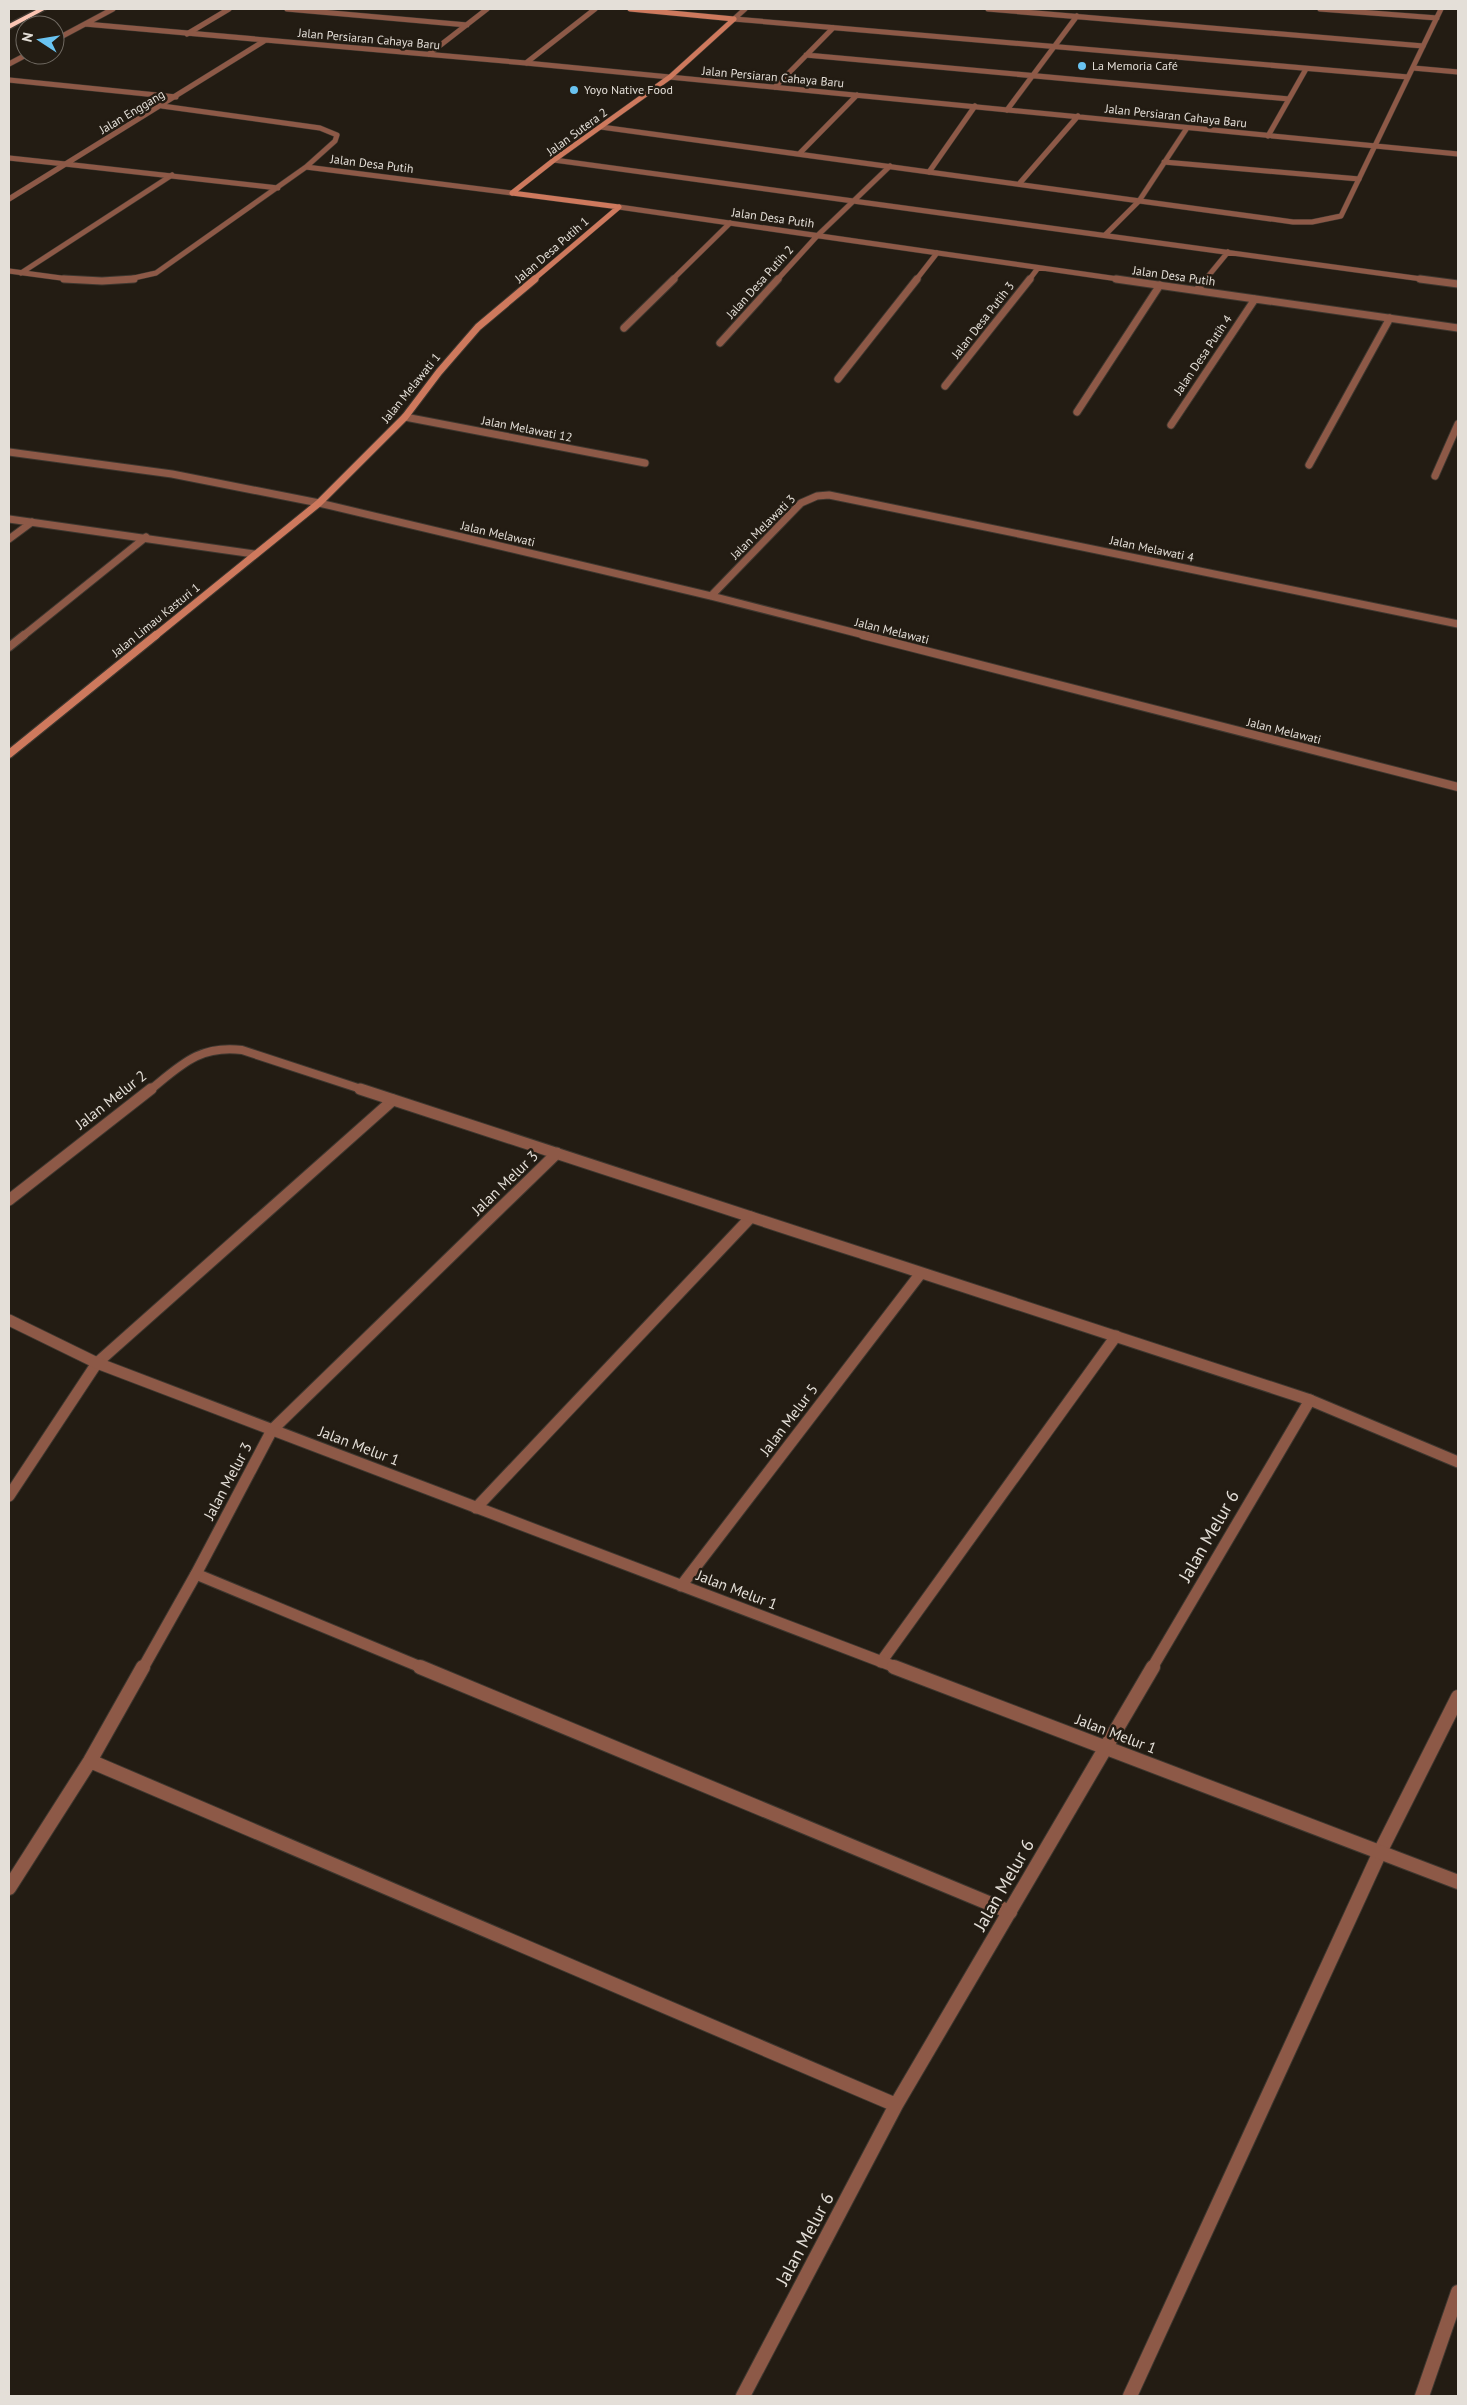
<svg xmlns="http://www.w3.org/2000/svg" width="1467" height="2405" font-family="'PT Sans',sans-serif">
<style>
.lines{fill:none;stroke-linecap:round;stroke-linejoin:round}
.lane-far4-casing{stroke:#3e372f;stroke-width:6}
.lane-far3-casing{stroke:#3e372f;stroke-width:9}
.lane-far2-casing{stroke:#3e372f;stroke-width:10}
.lane-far1-casing{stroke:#3e372f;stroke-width:13}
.lane-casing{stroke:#3e372f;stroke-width:16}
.street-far4-casing{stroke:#3e372f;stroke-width:6}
.street-far3-casing{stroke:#3e372f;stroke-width:9}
.street-far2-casing{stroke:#3e372f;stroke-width:10}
.street-far1-casing{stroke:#3e372f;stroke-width:13}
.street-casing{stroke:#3e372f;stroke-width:16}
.secondary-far2-casing{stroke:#3e372f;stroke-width:6}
.secondary-far1-casing{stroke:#3e372f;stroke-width:9}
.secondary-casing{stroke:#3e372f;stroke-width:10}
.highway-casing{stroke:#3e372f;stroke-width:3}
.lane-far4{stroke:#8d5947;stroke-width:5}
.lane-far3{stroke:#8d5947;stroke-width:7}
.lane-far2{stroke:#8d5947;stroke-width:8}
.lane-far1{stroke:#8d5947;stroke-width:11}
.lane{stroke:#8d5947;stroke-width:14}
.street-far4{stroke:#8d5947;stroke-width:5}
.street-far3{stroke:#8d5947;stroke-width:7}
.street-far2{stroke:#8d5947;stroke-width:8}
.street-far1{stroke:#8d5947;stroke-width:11}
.street{stroke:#8d5947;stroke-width:14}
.secondary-far2{stroke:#ce795d;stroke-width:5}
.secondary-far1{stroke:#ce795d;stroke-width:7}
.secondary{stroke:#ce795d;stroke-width:8}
.highway{fill:#fbc5b3;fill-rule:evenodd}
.poi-dot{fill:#69c3f1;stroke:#231c13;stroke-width:2}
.labels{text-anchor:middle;stroke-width:5;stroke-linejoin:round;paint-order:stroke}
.far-street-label{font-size:12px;fill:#e4dfd8;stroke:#231c13}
.far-poi-label{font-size:12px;fill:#e4dfd8;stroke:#231c13;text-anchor:start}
.street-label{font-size:15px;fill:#e4dfd8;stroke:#231c13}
.near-street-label{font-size:18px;fill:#e4dfd8;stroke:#231c13}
</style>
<rect width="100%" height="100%" fill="#231c13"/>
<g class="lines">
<defs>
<path id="lane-far4" d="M287,9l180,16
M988,9l435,37
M187,34l42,-25
M429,54l58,-45
M806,55l483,44
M1413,68l45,4
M9,80l167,17
M775,87l58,-59
M1007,110l70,-94
M1268,136l38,-67
M9,158l56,6
M554,160l875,120
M1164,162l195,17
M929,172l46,-66
M1105,235l34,-34 48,-73
M817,236l73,-70
M21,273l151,-98
M672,280l58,-57
M916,280l21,-27
M1205,280l23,-28"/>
<path id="lane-far3" d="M1420,279l38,5
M1197,290l9,-11
M624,328l50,-49
M838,379l79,-100
M1077,412l83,-127
M1309,465l81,-147
M23,636l123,-99"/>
<path id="lane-far2" d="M9,647l15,-12"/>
<path id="lane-far1" d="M1310,1400l148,62
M9,1496l88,-133 296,-263
M476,1508l275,-291
M196,1574l227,94
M881,1662l235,-326"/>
<path id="lane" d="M420,1667l590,245
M1130,2396l250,-544 78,-155"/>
<path id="street-far4" d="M1320,9l117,9
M734,19l674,58
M734,19l11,-10
M85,24l441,39 932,91
M55,40l58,-31
M526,63l69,-54
M9,64l17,-9
M162,106l158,22 17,7 -2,6 -29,26 206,26
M601,127l692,95h19l29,-6 100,-207
M799,154l58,-59
M65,164l213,24
M1019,184l59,-68
M9,199l255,-158
M619,207l506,73
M9,271l67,9
M125,280l31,-7 150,-106
M777,280l40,-44
M1029,280l9,-12"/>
<path id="street-far3" d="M64,279l38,2 32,-2
M1116,279l342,49
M720,343l58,-64
M945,386l85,-107
M405,417l240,46
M1171,425l84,-126
M9,452l163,22 147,29 392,93 157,40
M1435,476l23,-52
M9,519l245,35
M9,539l23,-17
M711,596l90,-93 16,-7 12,-1 629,129"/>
<path id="street-far2" d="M863,635l595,152
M150,1090c31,-25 49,-45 92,-40l122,40"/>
<path id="street-far1" d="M360,1089l950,311 -158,268
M9,1200l142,-111
M9,1320l88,43 801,305
M681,1586l240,-313
M143,1668l53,-94 76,-144 285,-277"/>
<path id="street" d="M894,1667l564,215
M90,1761l806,344
M9,1888l81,-127 53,-94
M743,2396l153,-291 257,-438
M1422,2396l36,-104"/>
<path id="secondary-far2" d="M630,9l104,10
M512,193l42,-33 116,-83 64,-58
M512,193l107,14
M533,280l86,-73"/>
<path id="secondary-far1" d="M155,636l164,-133 86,-86 34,-45 39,-45 57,-48"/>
<path id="secondary" d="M9,754l147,-119"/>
<path id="highway" d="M38,9h8l-37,20v-5z"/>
</defs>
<use href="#lane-far4" class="lane-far4-casing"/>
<use href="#lane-far3" class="lane-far3-casing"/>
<use href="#lane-far2" class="lane-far2-casing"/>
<use href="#lane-far1" class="lane-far1-casing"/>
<use href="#lane" class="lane-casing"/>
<use href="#street-far4" class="street-far4-casing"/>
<use href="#street-far3" class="street-far3-casing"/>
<use href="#street-far2" class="street-far2-casing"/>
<use href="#street-far1" class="street-far1-casing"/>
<use href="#street" class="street-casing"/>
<use href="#secondary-far2" class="secondary-far2-casing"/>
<use href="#secondary-far1" class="secondary-far1-casing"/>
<use href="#secondary" class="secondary-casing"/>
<use href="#highway" class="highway-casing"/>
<use href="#lane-far4" class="lane-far4"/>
<use href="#lane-far3" class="lane-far3"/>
<use href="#lane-far2" class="lane-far2"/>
<use href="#lane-far1" class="lane-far1"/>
<use href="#lane" class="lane"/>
<use href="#street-far4" class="street-far4"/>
<use href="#street-far3" class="street-far3"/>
<use href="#street-far2" class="street-far2"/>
<use href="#street-far1" class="street-far1"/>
<use href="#street" class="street"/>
<use href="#secondary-far2" class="secondary-far2"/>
<use href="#secondary-far1" class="secondary-far1"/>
<use href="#secondary" class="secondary"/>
<use href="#highway" class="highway"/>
</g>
<g class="poi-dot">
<circle cx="1082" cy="66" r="5"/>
<circle cx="574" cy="90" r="5"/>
</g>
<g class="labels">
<g class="far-street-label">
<text transform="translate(369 39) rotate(5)" y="4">Jalan Persiaran Cahaya Baru</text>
<text transform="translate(773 77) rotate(5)" y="4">Jalan Persiaran Cahaya Baru</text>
<text transform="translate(132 112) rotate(-31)" y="4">Jalan Enggang</text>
<text transform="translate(1176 116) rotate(6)" y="4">Jalan Persiaran Cahaya Baru</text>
<text transform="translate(577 132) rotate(-36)" y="4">Jalan Sutera 2</text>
<text transform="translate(372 164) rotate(7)" y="4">Jalan Desa Putih</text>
<text transform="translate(773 218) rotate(8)" y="4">Jalan Desa Putih</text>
<text transform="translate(552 250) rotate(-41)" y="4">Jalan Desa Putih 1</text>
<text transform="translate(1174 276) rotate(8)" y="4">Jalan Desa Putih</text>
<text transform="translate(760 282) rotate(-48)" y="4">Jalan Desa Putih 2</text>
<text transform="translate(983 320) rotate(-52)" y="4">Jalan Desa Putih 3</text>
<text transform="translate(1203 355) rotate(-56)" y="4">Jalan Desa Putih 4</text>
<text transform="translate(411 388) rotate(-51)" y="4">Jalan Melawati 1</text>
<text transform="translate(527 429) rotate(11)" y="4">Jalan Melawati 12</text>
<text transform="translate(763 527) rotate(-45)" y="4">Jalan Melawati 3</text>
<text transform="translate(498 534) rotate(13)" y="4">Jalan Melawati</text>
<text transform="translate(1152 549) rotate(12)" y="4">Jalan Melawati 4</text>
<text transform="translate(156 620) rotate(-39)" y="4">Jalan Limau Kasturi 1</text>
<text transform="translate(892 631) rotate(14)" y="4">Jalan Melawati</text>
<text transform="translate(1284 731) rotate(14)" y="4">Jalan Melawati</text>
</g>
<g class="far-poi-label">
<text x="1092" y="70">La Memoria Café</text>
<text x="584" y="94">Yoyo Native Food</text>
</g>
<g class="street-label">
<text transform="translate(111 1100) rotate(-38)" y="5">Jalan Melur 2</text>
<text transform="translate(505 1183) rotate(-44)" y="5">Jalan Melur 3</text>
<text transform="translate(789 1420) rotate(-53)" y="5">Jalan Melur 5</text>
<text transform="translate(359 1446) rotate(21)" y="5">Jalan Melur 1</text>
<text transform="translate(228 1481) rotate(-62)" y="5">Jalan Melur 3</text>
<text transform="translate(737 1590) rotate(21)" y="5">Jalan Melur 1</text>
<text transform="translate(1116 1734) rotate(21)" y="5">Jalan Melur 1</text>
</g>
<g class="near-street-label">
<text transform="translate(1209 1536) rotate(-60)" y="6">Jalan Melur 6</text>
<text transform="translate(1004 1885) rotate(-60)" y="6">Jalan Melur 6</text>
<text transform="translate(805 2239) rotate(-62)" y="6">Jalan Melur 6</text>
</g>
</g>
<rect width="1467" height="2405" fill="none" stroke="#e4dfd8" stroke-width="20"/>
<g transform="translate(40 40) rotate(282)"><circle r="24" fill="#231c13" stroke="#706a62"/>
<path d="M0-4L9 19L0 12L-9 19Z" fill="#69c3f1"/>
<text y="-8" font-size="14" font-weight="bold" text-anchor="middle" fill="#e4dfd8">N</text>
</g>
</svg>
